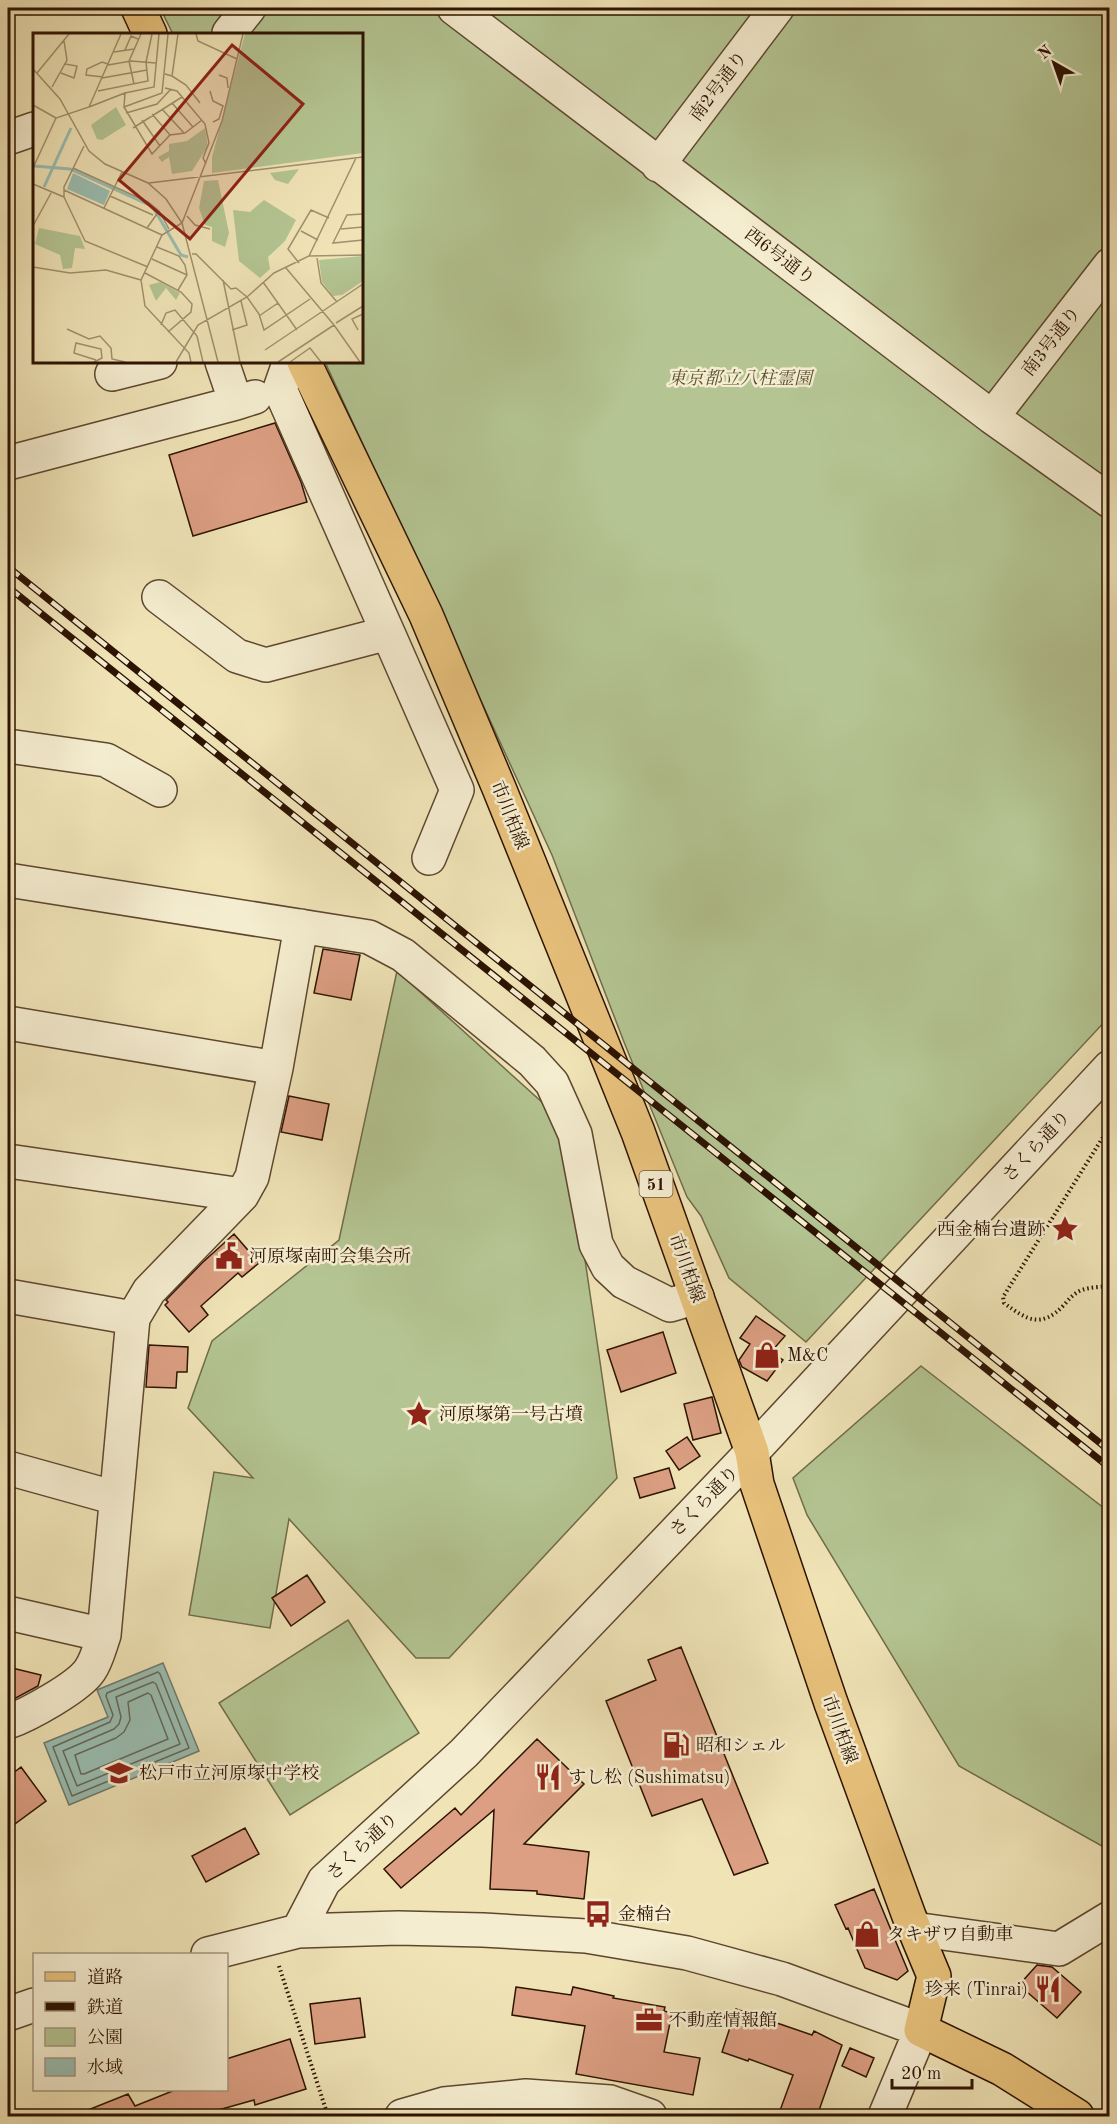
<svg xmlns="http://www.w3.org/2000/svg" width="1117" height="2124" font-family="'Old Standard TT','Noto Serif JP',serif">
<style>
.green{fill:#b4c593;stroke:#706c4a;stroke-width:1.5}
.water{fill:#9abeb2;stroke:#6e7a6c;stroke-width:1.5}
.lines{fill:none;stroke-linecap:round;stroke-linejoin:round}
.shore{stroke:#64685a;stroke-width:1.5}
.building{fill:#dc9f83;stroke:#2d1302;stroke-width:1.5}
.minor-casing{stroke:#5e472f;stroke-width:36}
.major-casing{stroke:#2d1302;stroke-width:36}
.path{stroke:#2d1302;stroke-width:4;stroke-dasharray:1.5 3;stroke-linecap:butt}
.minor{stroke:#f5edd0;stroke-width:33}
.major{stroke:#e8c27c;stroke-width:33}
.rail-casing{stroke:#2d1302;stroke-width:7}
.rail{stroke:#f5edd0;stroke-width:4.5;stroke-dasharray:14;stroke-linecap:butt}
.labels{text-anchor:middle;stroke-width:5;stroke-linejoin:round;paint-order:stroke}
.shield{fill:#f5edd0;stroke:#695440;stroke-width:1.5}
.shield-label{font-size:16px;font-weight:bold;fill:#2d1302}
.street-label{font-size:18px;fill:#2d1302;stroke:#f5edd0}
.park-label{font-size:18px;font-style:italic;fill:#5c5135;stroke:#f5edd0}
.poi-label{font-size:18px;fill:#2d1302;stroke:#f5edd0;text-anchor:start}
.inset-river{fill:none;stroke:#9abeb2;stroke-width:3}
.inset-road{fill:none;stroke:#a2906f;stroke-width:1.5}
.view{fill:#8f2418;fill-opacity:0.15;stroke:#8f2418;stroke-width:3}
.inset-edge{fill:none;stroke:#2d1302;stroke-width:3}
</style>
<rect width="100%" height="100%" fill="#f0e4b7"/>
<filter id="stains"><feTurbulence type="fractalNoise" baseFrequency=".00333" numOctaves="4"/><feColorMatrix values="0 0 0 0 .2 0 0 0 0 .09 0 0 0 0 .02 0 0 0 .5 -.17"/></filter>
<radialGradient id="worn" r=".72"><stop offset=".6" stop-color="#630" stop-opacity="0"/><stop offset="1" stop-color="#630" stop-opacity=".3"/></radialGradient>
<path class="green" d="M160,8h949v1009l-303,325 -77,-64 -28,-62 -14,-19 -63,-155 -72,-187 -227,-493h37v-328h-189z
M397,971l168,152 52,355 -168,180h-33l-127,-139 -19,109 -81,-13 25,-143 39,6 -65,-70 24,-67 127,-101z
M921,1366l188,146v338l-150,-84 -152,-251 -14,-37z
M348,1620l71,113 -129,82 -71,-112z"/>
<path class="water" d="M163,1663l36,88 -130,54 -25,-62 64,-26 -11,-27z"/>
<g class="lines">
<path class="shore" d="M158,1672l2,2 29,74 -117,48 -19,-49 57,-25 3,-7 -7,-19 1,-3z
M153,1682l3,2 24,60 -103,42 -14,-35 51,-22 5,-5 2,-7 -5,-20z
M148,1693l3,2 17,44 -84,35h-3l-6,-19 41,-17 8,-6 6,-12 -2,-18z"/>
</g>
<path class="building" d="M275,423l26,59 6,20 -114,34 -24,-81z
M323,949l37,6 -9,45 -37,-7z
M289,1096l40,8 -7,36 -41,-8z
M234,1234l25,29 -17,14 -4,-4 -37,33 7,9 -19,17 -24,-27 3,-3 -2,-2 36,-37z
M756,1316l29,20 -14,16 12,8 -16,21 -25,-14 -3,-7 11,-16 -10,-6z
M663,1332l13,41 -55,19 -14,-42z
M149,1345l39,2 -1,25h-10l-1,16 -30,-1z
M712,1397l9,36 -28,7 -9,-36z
M687,1437l13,19 -21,14 -13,-19z
M669,1468l6,20 -35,10 -6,-20z
M307,1575l18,27 -34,24 -19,-28z
M681,1647l87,216 -34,12 -32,-76 -50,17 -46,-115 50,-21 -8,-20z
M8,1667l33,8 -3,11 -24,13 -6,-2z
M537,1739l47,45 -60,60 65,8 -5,47 -47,-5v-3l-47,-2 4,-79 -93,78 -17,-19 71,-61 6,7z
M21,1767l25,34 -38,28v-52z
M245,1828l14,26 -53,28 -14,-26z
M874,1889l34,82 -11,9 -32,-12 -17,-40 -2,1 -11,-24z
M1037,1965l15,2 29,25 -24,26 -38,-33z
M516,1987l55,8 2,-8 41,9 -1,2 52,9 -1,4 8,2 -8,39 36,6 -7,37 -117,-21 9,-48 -73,-11z
M360,1998l5,39 -50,7 -5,-40z
M736,2009l76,26 2,-4 28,14 -25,71h-39l15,-41 -44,-16 -1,2 -26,-9z
M290,2039l16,50 -51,16 -1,-5 -57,16h-124l55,-22 7,12 40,-16h51v-31z
M850,2048l24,10 -8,19 -24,-11z"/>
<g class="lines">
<defs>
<path id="minor" d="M454,8l538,409 118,84
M229,33l20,-25
M8,138l26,-9
M658,165l119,-157
M222,362l14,41 19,-6
M300,362l-13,7 -7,20 108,244
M112,374l48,-12
M992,417l118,-152
M8,463l228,-60
M159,597l78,59 29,9 122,-32 69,157 -28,68
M8,746l98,14 54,30
M8,880l361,57 34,18 129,106 20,22 23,51 21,110 12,23 16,15 46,23 27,-8
M8,1023l268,45
M8,1161l234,34
M8,1296l125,22
M8,1468l108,30
M8,1613l96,22 29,-317 16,-27 93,-96 10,-18 24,-109 25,-142
M8,1722c20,-7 71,-35 82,-52 7,-10 10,-24 14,-35
M914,1929l145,20 51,-31
M298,1931l26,-50 140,-128 288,-301 358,-385
M208,1954l90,-23 100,-3 85,2 103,6 101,17 95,26 139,51 -36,86
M8,2014l26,-9
M402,2116l42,-12 82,-8 84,6 40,14"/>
<path id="major" d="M138,8l12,26
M304,362l122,253 73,173 139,344 114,320 5,32 74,219 78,213 25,60 -13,54 81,39 75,47"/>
</defs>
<use href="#minor" class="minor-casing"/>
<use href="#major" class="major-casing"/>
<path class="path" d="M1110,1126l-107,171 1,6c23,17 37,26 60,2 5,-6 10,-12 18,-15 8,-3 19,-3 28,-4
M279,1966l49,150"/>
<use href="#minor" class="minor"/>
<use href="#major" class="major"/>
<defs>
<path id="rail" d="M8,567l1102,884
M8,587l1102,881"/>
</defs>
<use href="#rail" class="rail-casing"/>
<use href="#rail" class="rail"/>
</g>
<defs>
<symbol id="sight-bare" viewBox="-9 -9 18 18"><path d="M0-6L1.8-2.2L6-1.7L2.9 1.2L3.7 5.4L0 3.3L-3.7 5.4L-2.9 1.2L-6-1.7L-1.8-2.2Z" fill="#8f2418" stroke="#f5edd0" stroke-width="2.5" paint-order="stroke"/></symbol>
<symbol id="civic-bare" viewBox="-9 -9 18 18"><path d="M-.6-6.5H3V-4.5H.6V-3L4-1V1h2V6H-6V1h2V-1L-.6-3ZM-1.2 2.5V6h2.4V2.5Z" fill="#8f2418" stroke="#f5edd0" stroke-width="2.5" paint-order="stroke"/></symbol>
<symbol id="shop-bare" viewBox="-9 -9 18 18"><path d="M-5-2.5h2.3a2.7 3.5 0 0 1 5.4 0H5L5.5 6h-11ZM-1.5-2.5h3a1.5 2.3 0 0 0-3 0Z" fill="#8f2418" stroke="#f5edd0" stroke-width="2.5" paint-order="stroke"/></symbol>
<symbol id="fuel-bare" viewBox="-9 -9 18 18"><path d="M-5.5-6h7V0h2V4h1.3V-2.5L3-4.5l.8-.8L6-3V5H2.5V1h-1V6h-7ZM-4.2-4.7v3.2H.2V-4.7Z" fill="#8f2418" stroke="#f5edd0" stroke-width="2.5" paint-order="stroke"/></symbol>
<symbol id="school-bare" viewBox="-9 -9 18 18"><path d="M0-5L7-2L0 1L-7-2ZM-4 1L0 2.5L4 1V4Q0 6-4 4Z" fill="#8f2418" stroke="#f5edd0" stroke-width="2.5" paint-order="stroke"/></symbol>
<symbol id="restaurant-bare" viewBox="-9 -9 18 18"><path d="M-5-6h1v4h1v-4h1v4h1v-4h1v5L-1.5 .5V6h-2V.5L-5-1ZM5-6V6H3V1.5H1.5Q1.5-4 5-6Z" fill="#8f2418" stroke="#f5edd0" stroke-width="2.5" paint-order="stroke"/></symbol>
<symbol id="bus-bare" viewBox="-9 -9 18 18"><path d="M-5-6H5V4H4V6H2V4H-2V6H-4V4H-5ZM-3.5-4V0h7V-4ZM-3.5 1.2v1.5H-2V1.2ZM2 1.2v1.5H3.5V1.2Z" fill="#8f2418" stroke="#f5edd0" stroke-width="2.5" paint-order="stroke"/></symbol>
<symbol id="office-bare" viewBox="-9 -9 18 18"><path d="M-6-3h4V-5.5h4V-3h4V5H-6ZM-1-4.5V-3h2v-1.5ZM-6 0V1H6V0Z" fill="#8f2418" stroke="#f5edd0" stroke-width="2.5" paint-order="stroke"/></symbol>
</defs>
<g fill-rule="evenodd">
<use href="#sight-bare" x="1046" y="1210" width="38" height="38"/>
<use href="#civic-bare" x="210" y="1237" width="38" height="38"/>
<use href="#shop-bare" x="748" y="1336" width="38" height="38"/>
<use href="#sight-bare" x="400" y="1395" width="38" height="38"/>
<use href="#fuel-bare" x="657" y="1726" width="38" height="38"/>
<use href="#school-bare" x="100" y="1754" width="38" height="38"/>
<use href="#restaurant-bare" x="529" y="1758" width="38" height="38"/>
<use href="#bus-bare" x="579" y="1895" width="38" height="38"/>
<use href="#shop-bare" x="848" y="1915" width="38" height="38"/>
<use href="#restaurant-bare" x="1029" y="1970" width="38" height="38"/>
<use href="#office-bare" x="630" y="2001" width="38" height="38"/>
</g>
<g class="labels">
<rect class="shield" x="639.5" y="1171" width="33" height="26" rx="4.5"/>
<g class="shield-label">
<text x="656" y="1190">51</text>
</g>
<g class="street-label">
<text transform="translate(718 86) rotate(-53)" y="6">南2号通り</text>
<text transform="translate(780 256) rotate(37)" y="6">西6号通り</text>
<text transform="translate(1051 341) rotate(-52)" y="6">南3号通り</text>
<text transform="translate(510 815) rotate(68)" y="6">市川柏線</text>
<text transform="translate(1036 1146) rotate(-47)" y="6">さくら通り</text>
<text transform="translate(687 1268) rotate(70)" y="6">市川柏線</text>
<text transform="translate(704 1501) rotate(-46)" y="6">さくら通り</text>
<text transform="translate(840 1729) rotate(70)" y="6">市川柏線</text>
<text transform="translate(362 1846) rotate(-43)" y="6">さくら通り</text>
</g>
<g class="park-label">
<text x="740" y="384">東京都立八柱霊園</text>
</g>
<g class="poi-label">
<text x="1045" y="1235" text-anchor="end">西金楠台遺跡</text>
<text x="249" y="1262">河原塚南町会集会所</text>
<text x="787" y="1361">M&amp;C</text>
<text x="439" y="1420">河原塚第一号古墳</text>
<text x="696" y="1751">昭和シェル</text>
<text x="139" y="1779">松戸市立河原塚中学校</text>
<text x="568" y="1783">すし松 (Sushimatsu)</text>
<text x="618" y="1920">金楠台</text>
<text x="887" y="1940">タキザワ自動車</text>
<text x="1028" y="1995" text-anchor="end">珍来 (Tinrai)</text>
<text x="669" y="2026">不動産情報館</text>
</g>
</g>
<g transform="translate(33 33)">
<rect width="330" height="330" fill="#f0e4b7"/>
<path d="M212,1h118v119l-151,20v-16zM83,74l10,18 -24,15 -5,-1 -6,-14zM172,95l3,18 -16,25 -20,3 -3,-17 -7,5 -4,-5 11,-6v-7l18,-3zM266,136l-11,15 -13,-4 -5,-7zM185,147l11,53 -4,14 -13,-6v-14l-7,-2 -6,-17 5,-27zM231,167l32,20 -11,21 -17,16 2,12 -10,9 -21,-17 -6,-51 17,2zM6,195l41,8 5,13 -10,-1 -3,20 -9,1 -3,-14 -25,-11zM330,223v25l-21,14 -9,1 -11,-14 -3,-22zM127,249l20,11 -4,7 -10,-12 -10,13 -7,-16z" fill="#b4c593"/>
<path d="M40,140l37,18 -6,14 -37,-16z" fill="#9abeb2"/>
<path class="inset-river" d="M1,133l36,3 77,35M11,154l27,-59M121,176l27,46 7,2"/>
<path class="inset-road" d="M163,1l2,7 39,18M92,17l6,-14 7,3M81,19l20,-3M75,32l23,-4 25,2M0,36l27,30 29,52 16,13 43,19 18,16 16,24 -20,12 -21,45 -35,-10 -36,3 -37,-6M4,40l32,-39M28,40l13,5 3,-12 -12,-2M132,41l7,2 6,-42M186,42l8,3 1,10M139,43l14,9 14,18M70,44l-17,-2 1,-6 15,-7 6,2M69,45l45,-8M101,51l-5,-23 12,-27M19,54l15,-27 -3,-19M132,55l12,3 28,33 4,19 -6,15 3,6M65,58l50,-10 -2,-19 6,-28M177,58l3,10 10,5 -4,13 -6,3M92,60l29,-6 5,-53M139,70l21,24M0,72l23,13M56,74l36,-14 -1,14 28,47 18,-19 15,-2 17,-13M91,74l38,-14 6,-59M129,76l22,24M93,80l31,-9 14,-15M119,81l18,21M109,87l18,26M100,95l49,-31M0,135l23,-50 33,-11 32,-73M40,135l75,34 11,9 10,18M116,150l214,-26M0,151l31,13v-10l20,-41M31,157l98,45M77,163l43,19M31,164l21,44 63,26M71,175l18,-36M330,181l-16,1 -14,28 30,-3M154,183l8,9 15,4M0,193l18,-33M114,195l12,-17M308,196l22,-2M268,198l17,9M124,214l22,9 6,9 2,10 -9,15M159,221h4l35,35 5,-1 11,9 12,17 5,16 46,-31M276,223l54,-1M284,225l4,25 16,19M119,226l35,16M266,230l-11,-14 23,-39 18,8M253,235l48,57 26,37M112,240l36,19 11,12 -1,8 -23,20M108,247l4,26 44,47 2,9M190,247l17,82M230,249l34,48M226,283l19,-13M303,290l27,-17M128,292l5,-12 9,-3 22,26 6,26M34,296l22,10 11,-3 11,12 1,11 13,3M199,297l15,-5 -6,-24M325,297l-6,-11 11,-5M232,317l98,-66M61,329l8,-4 -1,-9 -25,-6 -2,10 22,7M143,329l22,-37 49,-28 27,-24 35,-17 47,-98M185,329l-36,-139 40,-102 21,-87M245,329l56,-37M257,329l20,-14 11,14"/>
<path class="view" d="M199,12l71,59 -113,135 -71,-59z"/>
<rect width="330" height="330" class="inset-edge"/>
</g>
<rect width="1117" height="2124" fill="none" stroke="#f0e4b7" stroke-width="30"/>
<rect x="9" y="9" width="1099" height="2106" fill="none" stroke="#2d1302" stroke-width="3"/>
<rect x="15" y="15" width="1087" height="2094" fill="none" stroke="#2d1302" stroke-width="1.5"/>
<rect x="33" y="1953" width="195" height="138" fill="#f5edd0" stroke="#a5967e" stroke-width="1.5"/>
<rect x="45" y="1972" width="30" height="9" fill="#e8c27c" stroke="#a5967e" stroke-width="1.5"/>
<text x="87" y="1983" font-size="18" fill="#2d1302">道路</text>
<rect x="45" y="2002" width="30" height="9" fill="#2d1302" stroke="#a5967e" stroke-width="1.5"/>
<text x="87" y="2013" font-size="18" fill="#2d1302">鉄道</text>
<rect x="45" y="2028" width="30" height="18" fill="#b4c593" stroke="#a5967e" stroke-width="1.5"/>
<text x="87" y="2043" font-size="18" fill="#2d1302">公園</text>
<rect x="45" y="2058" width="30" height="18" fill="#9abeb2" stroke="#a5967e" stroke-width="1.5"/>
<text x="87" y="2073" font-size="18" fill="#2d1302">水域</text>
<g transform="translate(1054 63) rotate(320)" stroke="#f5edd0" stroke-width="4.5" paint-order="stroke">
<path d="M0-4.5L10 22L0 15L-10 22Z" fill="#2d1302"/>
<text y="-9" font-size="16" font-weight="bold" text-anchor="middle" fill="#2d1302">N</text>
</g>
<path d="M892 2079v9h80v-9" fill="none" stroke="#2d1302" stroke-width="3"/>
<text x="901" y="2079" font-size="18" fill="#2d1302" stroke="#f5edd0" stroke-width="4.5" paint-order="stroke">20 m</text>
<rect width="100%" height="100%" filter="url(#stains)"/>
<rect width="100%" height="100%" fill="url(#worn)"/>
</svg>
